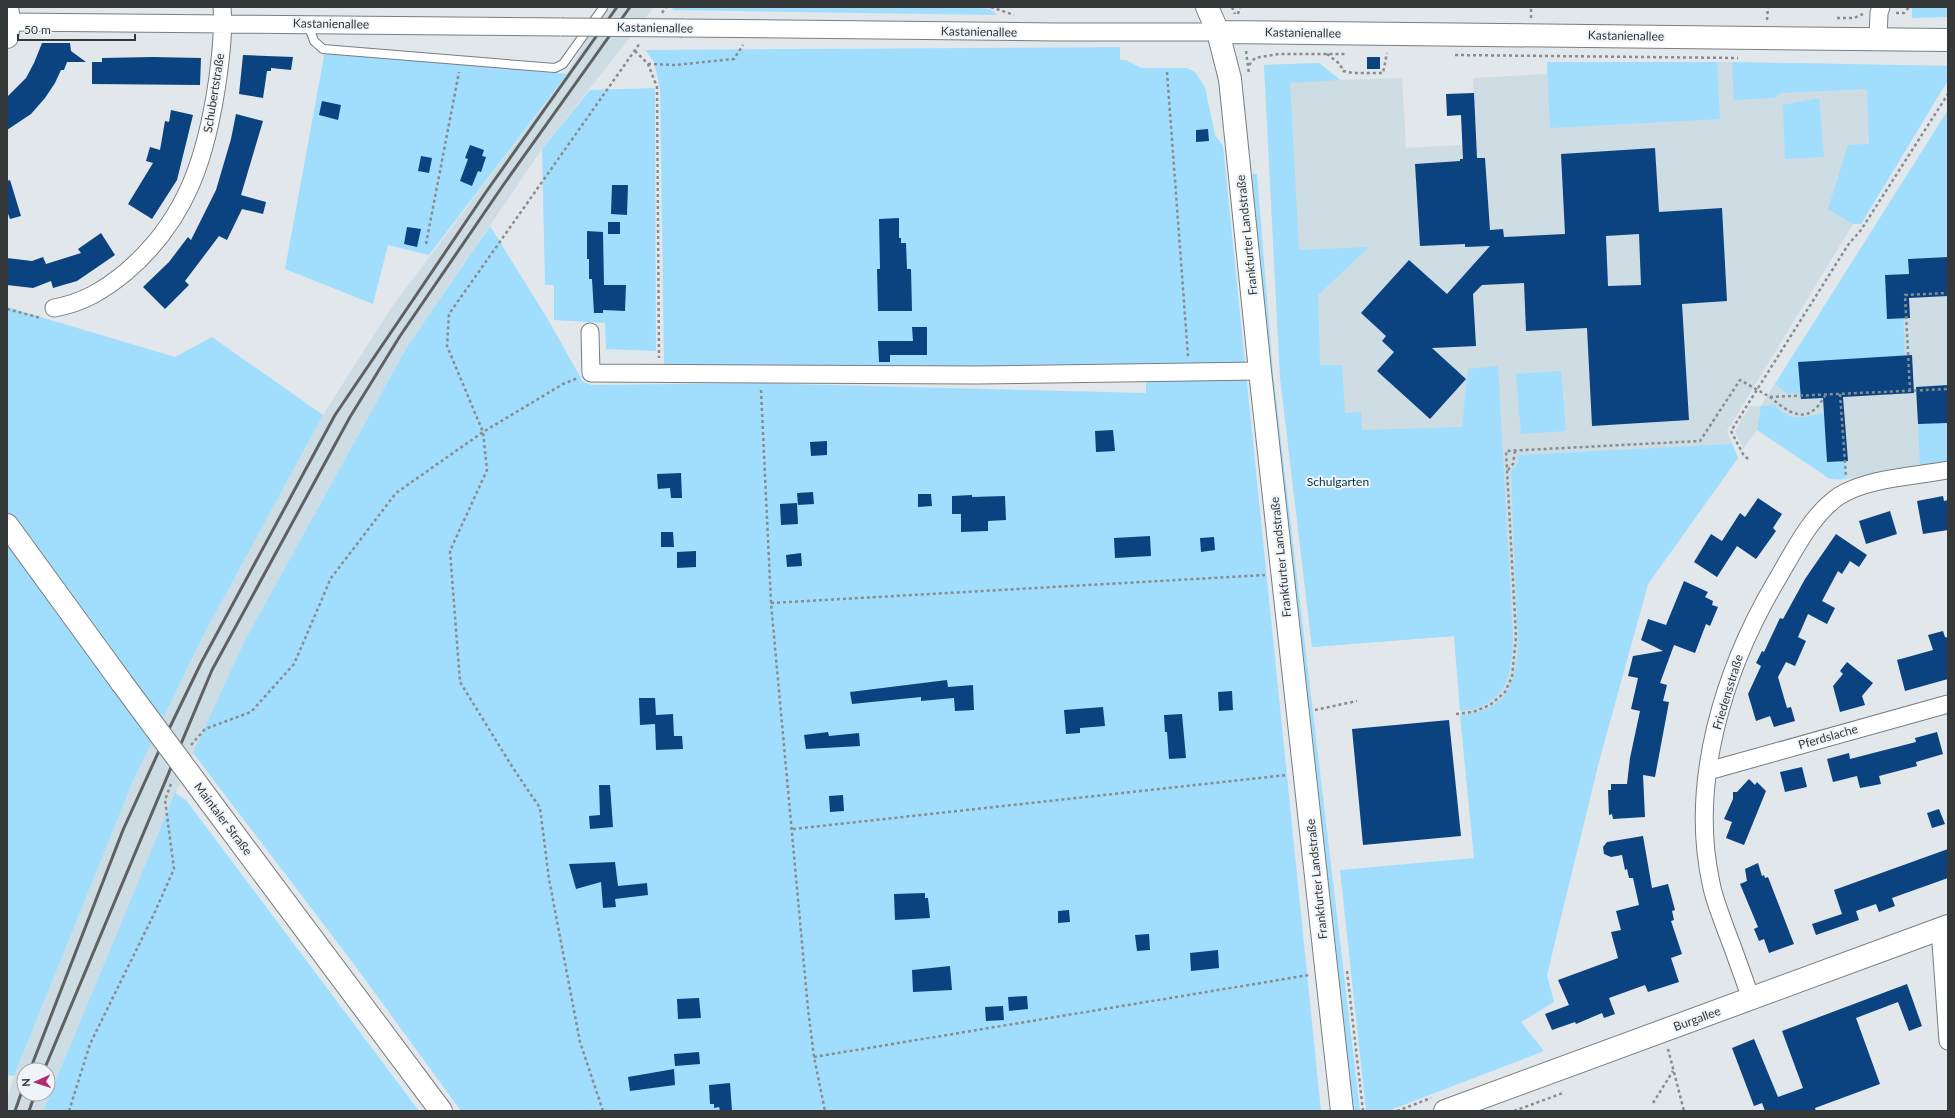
<svg xmlns="http://www.w3.org/2000/svg" width="1955" height="1118" font-family="Lato,sans-serif">
<style>
.built{fill:#cedce4;fill-rule:evenodd}
.green{fill:#a1defd}
.building{fill:#0b4380;fill-rule:evenodd}
.lines{fill:none;stroke-linecap:round;stroke-linejoin:round}
.lane-casing{stroke:#787e81;stroke-width:10}
.street-casing{stroke:#787e81;stroke-width:19}
.secondary-casing{stroke:#787e81;stroke-width:24}
.path{stroke:#888c8e;stroke-width:2.5;stroke-dasharray:3 3;stroke-linecap:butt}
.lane{stroke:#fff;stroke-width:8}
.street{stroke:#fff;stroke-width:17}
.secondary{stroke:#fff;stroke-width:22}
.rail{stroke:#5d6162;stroke-width:3}
.street-bridge-casing{stroke:#787e81;stroke-width:19;stroke-linecap:butt}
.secondary-bridge-casing{stroke:#787e81;stroke-width:24;stroke-linecap:butt}
.street-bridge{stroke:#fff;stroke-width:17}
.secondary-bridge{stroke:#fff;stroke-width:22}
.labels{text-anchor:middle;stroke-width:4;stroke-linejoin:round;paint-order:stroke}
.street-label{font-size:12px;fill:#353839;stroke:#eef4f7}
.park-label{font-size:12px;fill:#043547;stroke:#eef4f7}
</style>
<rect width="100%" height="100%" fill="#e1e7ea"/>
<path class="built" d="M605,7h49l-112,142 -135,198 -162,293 -74,163 -128,308h-36v-12l7,-23 119,-295 69,-143 121,-223 68,-107 176,-234zM24,1070h24v24h-24z
M1547,62h185l216,4v14l-87,144h-8l-126,207 11,27 -90,126 -50,181 -20,84 -103,9 -21,-222 -142,11 -32,-270 -16,-312 55,-2 21,17 62,-2 4,70 56,-3v-14l14,-1 -3,-52 74,-4z
M1948,110v351l-108,19 -10,-1 -73,-49 -14,19 -8,-18 15,-25h11z"/>
<path class="green" d="M674,7h294l22,2 7,6 -325,-5z
M1912,7h36v10l-36,1z
M1120,47v13h6l15,8h46l8,4 10,15 10,48 8,11 98,965h-860l-108,-148 -160,-210 52,-113 162,-293 83,-121 60,97 33,59 9,3 161,-2 393,10v-19l-482,-7 -4,-279 -6,-26 -9,-12z
M325,51l242,23 -138,181 -41,-10 -15,59 -88,-35z
M1547,62h170l3,57 -170,9z
M1732,62l216,4v14l-87,144h-8l-25,-15 20,-64 21,-1 -2,-55 -86,4 -6,5 -41,2z
M1319,63l21,17 -50,3 9,167 70,-3 -51,48 2,70h22l3,48 16,-1 1,18 100,-3 6,-58 30,-3 15,270c-1,39 -6,70 -53,75l-6,-75 -142,11 -32,-270 -16,-312z
M655,88l1,263 -50,-2 -1,-26 -51,-3v-35h-9l-3,-136 48,-59z
M1819,98l5,59 -39,2 -2,-54z
M1948,110v147l-40,3 1,21 -15,-6h-9l2,44h9v-7l7,-1 2,45 -107,6 1,21 21,-2 1,11 -33,2 -13,-10z
M1252,174h5l16,199 87,738h-7l-2,-4 -84,-737z
M7,307l168,50 37,-20 111,78 -121,223 -69,143 -119,295 -7,-1z
M1561,371l5,60 -45,3 -5,-60z
M1775,405c16,19 29,12 49,8l3,49 18,-1 1,18h-16l-73,-49 4,-24z
M1948,423v38l-28,5 -2,-42z
M1732,444l6,14 -90,126 -50,181 -51,210 7,27 -33,20 23,29 -156,60h-22l-26,-241 134,-12 -14,-142c43,-8 52,-21 58,-64l-7,-180 6,-8 1,-9z
M175,793l11,7 233,311h-376z"/>
<path class="building" d="M42,43h28l1,8 15,11h-19l-3,8h-3l-6,13 -10,15 -14,16 -24,16v-33l19,-19 8,-15z
M243,55l50,2 -2,13 -20,-2v3h-4l-4,27 -24,-4z
M153,57l48,1 -1,27 -108,-1v-22h10v-4z
M1367,57h13v12h-13z
M1474,93l3,65h8l5,72 13,-1 1,8 61,-3 -4,-80 94,-6 4,64 63,-4 5,93 -45,3 7,116 -97,6 -5,-98 -61,3 -2,-48 -42,2 -9,9 3,52 -44,2 34,31 -36,40 -53,-48 17,-19 -12,-11 4,-5 -25,-23 48,-53 38,34 43,-48 -25,1v-3l-45,2 -5,-82 45,-3v-2h3l-2,-44 -14,1 -1,-22zM1639,234l2,51 -33,1 -2,-50z
M322,101l19,4 -3,15 -19,-5z
M171,110l22,5 -16,65 -25,39 -24,-15 25,-41 -7,-2 4,-14 10,3 5,-29 4,1z
M236,114l27,7 -22,74 25,7 -3,12 -21,-5 -15,31 -8,-4 -34,45 4,4 -24,24 -22,-22 26,-25 19,-25 3,3 25,-50 15,-51z
M1208,129l1,12 -13,1v-12z
M470,145l14,5 -2,6 4,1 -5,15 -3,-1 -6,15 -12,-5 8,-22 -3,-1z
M421,156l11,2 -3,15 -11,-2z
M10,180l11,36 -11,3 -3,-8v-30z
M612,185h16l-1,30 -16,-1z
M899,218v20h2v5h5l1,26h4l1,42h-34l-1,-42h3l-1,-50z
M608,222h12v12h-12z
M407,227l14,2 -4,18 -13,-3z
M587,231l16,1 1,53h22l-1,26 -22,-1v3h-9l-2,-34h-3v-20h-2z
M101,233l14,22 -38,26 -24,7 -2,-7 -18,7 -26,-3v-27l25,3 11,-4 3,7 35,-11 -3,-4z
M1948,257v39l-39,2 1,20 -23,1 -2,-44 24,-1 -1,-15z
M912,327h15v28h-37v7h-11l-1,-21h35z
M1912,355l2,38 -71,4 5,64 -21,1 -4,-64 -22,1 -3,-37z
M1948,385v38l-30,1 -2,-37z
M1113,430l2,21 -19,1 -1,-21z
M827,441v14l-16,1 -1,-14z
M681,473l1,25h-11l-1,-10 -12,1 -1,-15z
M813,492l1,12 -16,1 -1,-12z
M918,494h13l1,12 -14,1z
M972,495v2l33,-1 1,24 -18,1v10l-27,1v-18h-9v-18z
M1943,496l1,5 4,-1v30l-25,4 -6,-33z
M1758,498l24,16 -9,14 3,3 -20,28 -19,-13 -20,31 -23,-15 17,-28 11,7 18,-28 5,4z
M797,503l1,21 -17,1 -1,-21z
M1890,511l7,23 -31,10 -7,-23z
M661,532h12l1,15h-13z
M1836,534l31,21 -8,12 -9,-6 -8,13 -4,-3 -16,30 13,7 -8,16 -19,-10 -10,23 8,4 -11,25 -9,-4 -8,15 9,31 4,-1 4,14 -21,6 -4,-11 -14,5 -8,-27 13,-28 -5,-3 6,-12 2,1 16,-34 3,1 22,-40z
M1150,536l1,20 -36,2 -1,-20z
M1214,537l1,13 -14,2 -1,-14z
M696,551v16l-19,1v-16z
M801,553l1,13 -15,1 -1,-12z
M1684,581l24,11 -3,5 8,4 -1,4 6,2 -8,19 -4,-2 -11,29 -21,-8 -14,38 7,2 -4,16 6,1 -14,75 -12,-2 2,42 -32,2 -1,-5 -3,1 -1,-25h3v-6h16l3,-26 10,-47 -9,-2 7,-31 -10,-2 5,-20 30,-5 -22,-11 7,-21 18,6z
M1943,631l2,6 3,1v41l-43,12 -8,-31 36,-10 -5,-15z
M1847,662l26,21 -11,13 3,9 -25,7 -7,-26 10,-12 -3,-3z
M947,680l1,7 25,-2 1,25 -19,1 -1,-13 -33,3v-4l-69,7 -2,-12z
M1232,691l1,19 -14,1 -1,-19z
M639,698h16l1,17 17,-1 1,22h8l1,13 -27,1 -1,-26 -15,1z
M1103,707l2,19 -25,2v5l-14,1 -2,-24z
M1182,714l4,44 -17,1 -2,-27h-2l-1,-17z
M1449,720l12,116 -98,9 -11,-116z
M828,732l1,4 30,-3 1,13 -54,3 -2,-14z
M1937,732l6,22 -27,8 1,4 -38,10 2,8 -21,4 -3,-12 -24,6 -6,-23 22,-6 1,6 66,-17 -1,-4z
M1802,767l5,20 -22,5 -5,-20z
M1749,779l6,6 2,-3 9,9 -22,54 -18,-7 6,-16 -8,-3 9,-20v-7h4z
M599,785h11l3,42 -23,2 -1,-13 11,-1z
M843,795l1,16 -14,1 -1,-16z
M1939,809l6,15 -13,4 -5,-15z
M1643,836l9,52 16,-4 7,26 -3,1 2,9 -3,1 11,33 -11,4 8,24 -31,10 -3,-7 -36,13 6,16 -11,4 -2,-5 -26,11 -1,-2 -23,8 -7,-16 24,-9 -11,-25 60,-22 -7,-26 10,-2 -5,-19 23,-6 -6,-27h-4l-2,-9 -2,1 -3,-15 -11,2 -7,-3 -1,-7 4,-5z
M1948,849v29l-56,20 3,8 -16,6 -3,-8 -20,7 3,9 -43,15 -4,-11 30,-10 -8,-24z
M615,862l3,24 29,-3 1,12 -33,4 1,8 -13,1 -2,-26 -25,7 -7,-25z
M1758,863l4,13 2,-1 1,3 3,-1 26,67 -25,9 -5,-14 -5,2 -5,-12 4,-2 -18,-43 7,-3 -2,-12z
M925,893v5h3l2,20 -35,2 -1,-26z
M1069,910l1,12 -12,1v-12z
M1149,934l1,16 -13,1 -2,-16z
M1218,950l1,18 -28,3 -1,-18z
M950,966l2,24 -39,2 -1,-22z
M1907,984l15,42 -13,5 -11,-29 -42,16 24,66 -65,24 1,3h-51l-3,-8 -8,3 -22,-58 22,-9 24,58 25,-9 -21,-57z
M1027,996l1,13 -19,2 -1,-14z
M699,998l2,20 -23,1 -1,-20z
M1003,1006l1,14 -18,1 -1,-14z
M699,1052l1,12 -25,2 -1,-12z
M674,1069l1,16 -45,6 -2,-14z
M730,1083l2,28h-12l-1,-4 -5,1v-4h-4l-1,-19z"/>
<g class="lines">
<defs>
<path id="lane" d="M308,24l6,17 9,8 232,19 8,-4 40,-56"/>
<path id="street" d="M9,22l553,5
M683,28l373,4h162
M1878,39l1,-26 2,-6
M54,308c29,-5 50,-18 72,-36 62,-53 81,-117 92,-195 3,-23 6,-47 4,-70
M590,332l1,41 386,2 283,-4
M1708,771l240,-67
M1940,929l8,112
M1751,999c-8,-23 -16,-46 -25,-69 -5,-15 -12,-30 -15,-47 -22,-101 13,-213 64,-300 18,-30 35,-67 64,-87 28,-18 77,-20 109,-26"/>
<path id="secondary" d="M1207,7l11,25 12,47 30,292 82,740
M1218,32l730,8
M7,37l2,-15 -2,-15
M7,525l115,158
M211,803l230,308
M1445,1111l503,-185"/>
</defs>
<use href="#lane" class="lane-casing"/>
<use href="#street" class="street-casing"/>
<use href="#secondary" class="secondary-casing"/>
<path class="path" d="M991,7l23,8
M1232,7l3,7
M662,13l4,-6
M1896,13h8l5,-6
M1238,14l2,-7
M1531,18v-11
M1837,18h17l9,-4
M1767,20l1,-13
M635,51l13,13 9,23 2,271
M1246,51l3,23
M1327,54l13,10 3,7 10,2h30l4,-20
M1455,55l283,3
M648,64l27,1 59,-6 9,-14
M1249,65l6,-7 24,-4h68
M1167,72l21,284
M426,244l33,-172
M7,309l34,9
M761,390l10,213 37,406 6,48 11,54
M1910,391l-5,-96 43,-2
M1840,394l6,82
M1770,397c12,10 30,26 45,12 4,-3 7,-9 10,-13
M1748,459l-5,-5 -12,-23 117,-186 13,-15 87,-136
M1508,470l5,-6 2,-13
M771,603l494,-28
M1315,710l42,-9
M1456,714l17,-2 17,-7 15,-13 7,-15 4,-40 -10,-186 194,-10 40,-61 30,17 178,-8
M191,745l14,-16 46,-17 43,-48 37,-86 65,-85 87,-61 80,-48 15,-6
M793,829l494,-54
M1347,971l16,140
M1668,1049l16,62
M814,1057l495,-82
M1653,1103l20,-32
M69,1111l21,-67 63,-128 21,-47 -9,-69 7,-19
M603,1111l-23,-69 -31,-163 -9,-71 -27,-40 -53,-86 -10,-131 37,-81 -4,-38 -36,-86 2,-32 191,-271
M1397,1111l34,-13
M1514,1111l49,-18"/>
<use href="#lane" class="lane"/>
<use href="#street" class="street"/>
<use href="#secondary" class="secondary"/>
<path class="rail" d="M30,1070l93,-240 45,-99 33,-68 134,-248 151,-223 131,-185
M44,1070l168,-400 138,-253 50,-81 104,-152 126,-177
M15,1111l9,-26
M29,1111l6,-17"/>
<defs>
<path id="street-bridge" d="M562,27l121,1"/>
<path id="secondary-bridge" d="M122,683l89,120"/>
</defs>
<use href="#street-bridge" class="street-bridge-casing"/>
<use href="#secondary-bridge" class="secondary-bridge-casing"/>
<use href="#street-bridge" class="street-bridge"/>
<use href="#secondary-bridge" class="secondary-bridge"/>
</g>
<g class="labels">
<g class="street-label">
<text transform="translate(331 24) rotate(1)" y="4">Kastanienallee</text>
<text transform="translate(655 28) rotate(1)" y="4">Kastanienallee</text>
<text transform="translate(979 32) rotate(1)" y="4">Kastanienallee</text>
<text transform="translate(1303 33) rotate(1)" y="4">Kastanienallee</text>
<text transform="translate(1626 36) rotate(1)" y="4">Kastanienallee</text>
<text transform="translate(214 93) rotate(-81)" y="4">Schubertstraße</text>
<text transform="translate(1247 235) rotate(-96)" y="4">Frankfurter Landstraße</text>
<text transform="translate(1281 557) rotate(-96)" y="4">Frankfurter Landstraße</text>
<text transform="translate(1728 692) rotate(-73)" y="4">Friedensstraße</text>
<text transform="translate(1828 737) rotate(-16)" y="4">Pferdslache</text>
<text transform="translate(223 819) rotate(53)" y="4">Maintaler Straße</text>
<text transform="translate(1317 879) rotate(-96)" y="4">Frankfurter Landstraße</text>
<text transform="translate(1697 1019) rotate(-20)" y="4">Burgallee</text>
</g>
<g class="park-label">
<text x="1338" y="486">Schulgarten</text>
</g>
</g>
<rect width="1955" height="1118" fill="none" stroke="#353839" stroke-width="16"/>
<g transform="translate(36 1082) rotate(267)"><circle r="19" fill="#eef4f7" stroke="#a4a9ab"/>
<path d="M0-3L7 15L0 10L-7 15Z" fill="#b12b70"/>
<text y="-6" font-size="11" font-weight="bold" text-anchor="middle" fill="#353839">N</text>
</g>
<path d="M18 34v6h117v-6" fill="none" stroke="#353839" stroke-width="2"/>
<text x="24" y="34" font-size="12" fill="#353839" stroke="#eef4f7" stroke-width="3" paint-order="stroke">50 m</text>
</svg>
